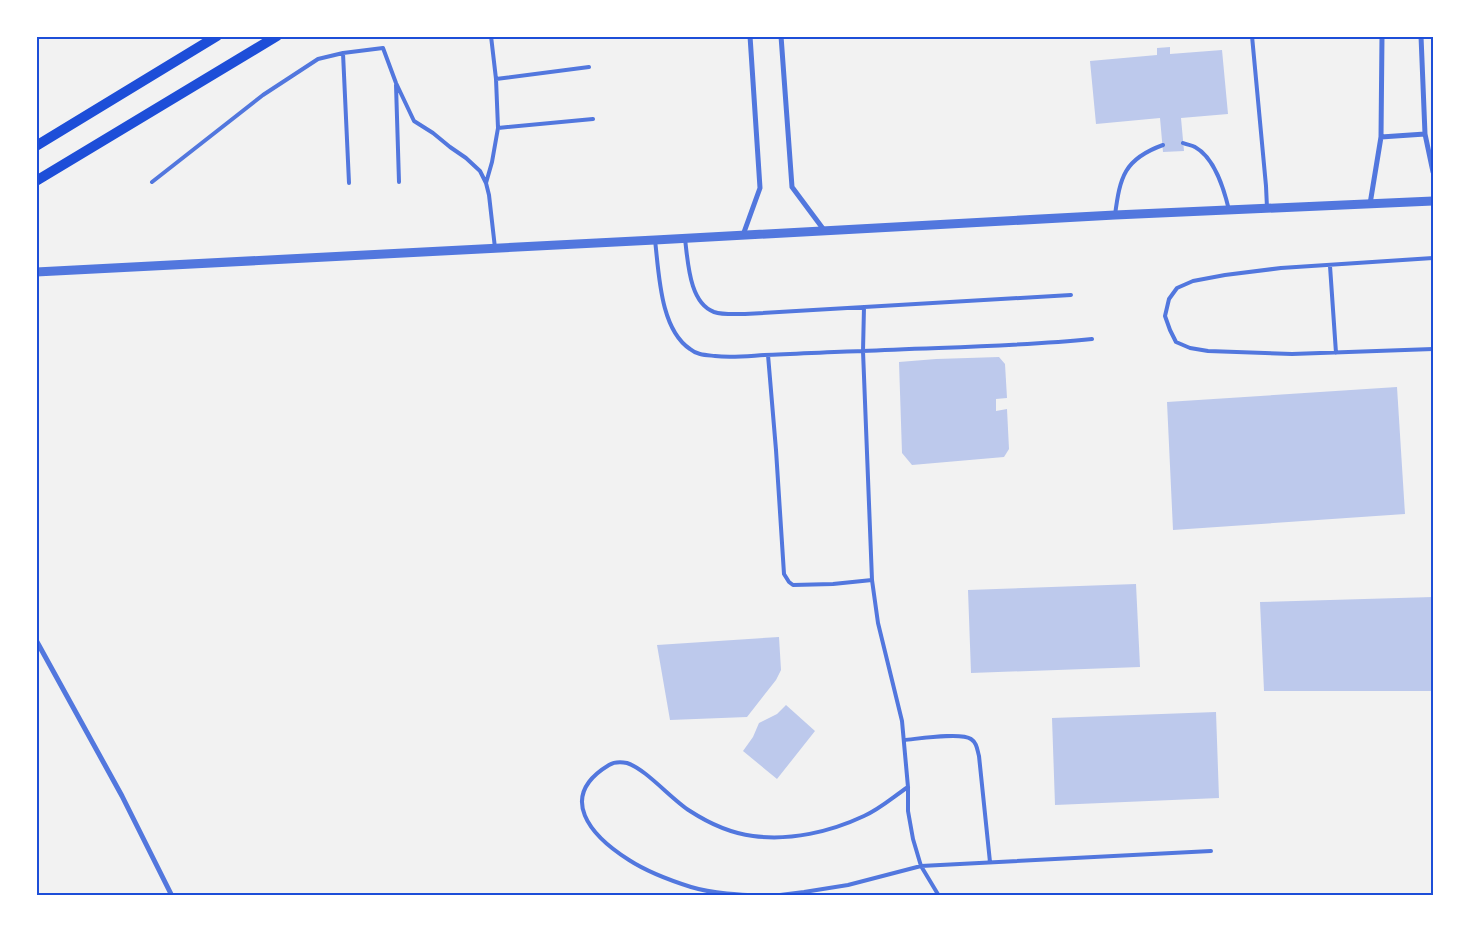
<svg xmlns="http://www.w3.org/2000/svg" width="1469" height="932" font-family="'Archivo Narrow',sans-serif">
<style>
.building{fill:#bdc9ec}
.lines{fill:none;stroke-linecap:round;stroke-linejoin:round}
.service{stroke:#5277de;stroke-width:4}
.minor{stroke:#5277de;stroke-width:5}
.tertiary{stroke:#5277de;stroke-width:9}
.secondary{stroke:#1d4ed8;stroke-width:10}
.neatline{fill:none;stroke:#1d4ed8;stroke-width:2}
</style>
<rect width="100%" height="100%" fill="#f2f2f2"/>
<path class="building" d="M1170,47v7l52,-4 6,64 -47,4 3,33 -21,1 -3,-34 -64,6 -6,-63 67,-6v-7z
M999,357l6,7 2,34 -11,1v12l11,-2 2,40 -5,8 -92,8 -10,-12 -3,-91 37,-3z
M1397,387l8,127 -232,16 -6,-128z
M1136,584l4,83 -169,6 -3,-83z
M1433,597v94h-169l-4,-89z
M779,637l2,33 -5,10 -29,37 -77,3 -13,-75z
M786,705l29,26 -38,48 -34,-28 10,-14 6,-14 18,-9z
M1216,712l3,86 -164,7 -3,-87z"/>
<g class="lines">
<path class="service" d="M1252,36l14,150 1,22
M343,53l6,130
M496,79l93,-12
M396,85l3,97
M498,128l95,-9
M1183,143c4,2 9,2 12,4 20,11 29,42 34,63
M152,182l111,-87 55,-36 25,-6 40,-5 13,35 18,38 19,12 17,14 16,11 14,13 6,12 3,12 6,53
M486,183l6,-21 6,-34 -2,-49 -5,-43
M1115,215c5,-38 9,-56 48,-70
M685,239c3,22 4,64 29,73 9,3 21,2 31,2l326,-19
M655,240c4,33 5,89 35,109 7,6 16,6 25,7 16,2 33,0 49,-1 32,-1 65,-3 98,-4 77,-4 153,-4 230,-12
M1433,258l-152,10 -56,7 -32,6 -16,7 -8,11 -4,17 5,14 6,12 14,6 18,3 84,3 141,-5
M1330,266l6,87
M864,307l-1,44 9,229 6,43 24,98 6,66v24l5,28 8,27 18,30
M768,355l8,95 8,124 5,8 4,3 40,-1 39,-4
M904,740c13,-1 57,-8 67,-1 6,4 6,10 8,17l11,106
M766,896c-23,-1 -52,-2 -75,-9 -19,-6 -45,-16 -62,-27 -38,-24 -73,-63 -20,-95 5,-3 12,-3 18,-2 19,6 45,37 63,48 20,13 40,22 63,25 37,5 77,-4 111,-20 16,-7 29,-19 44,-29
M772,896l32,-4 44,-7 73,-19 290,-15"/>
<path class="minor" d="M781,36l11,151 32,43
M1421,36l4,98 8,38
M1381,137l44,-3
M1370,204l11,-67 1,-101
M743,235l17,-47 -10,-152
M36,640l86,156 50,100"/>
<path class="tertiary" d="M36,272l619,-32 460,-25 318,-14"/>
<path class="secondary" d="M36,146l181,-110
M36,181l241,-145"/>
</g>
<rect width="1469" height="932" fill="none" stroke="#ffffff" stroke-width="75"/>
<rect x="38" y="38" width="1394" height="856" class="neatline"/>
</svg>
